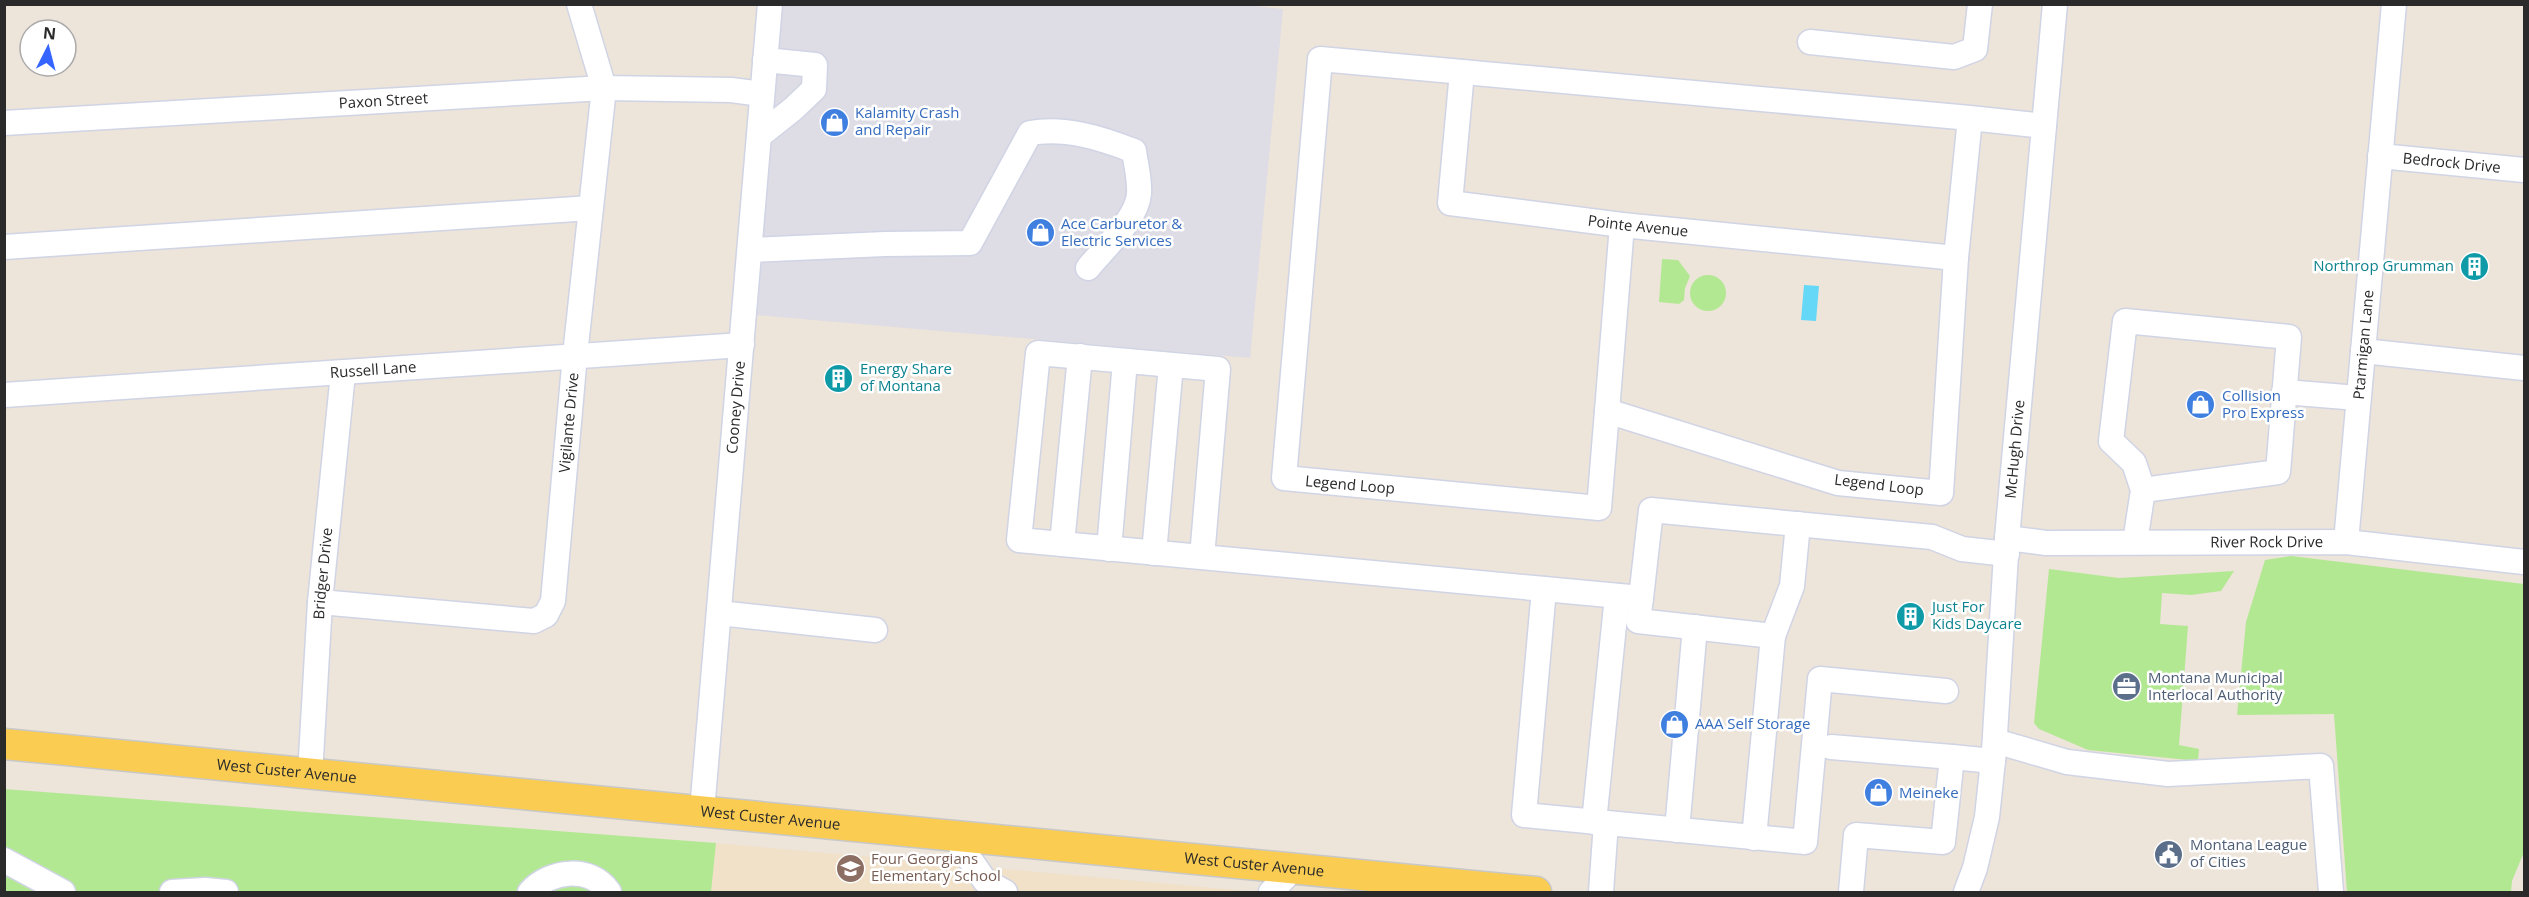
<svg xmlns="http://www.w3.org/2000/svg" width="2529" height="897" font-family="'Open Sans',sans-serif">
<style>
.industrial{fill:#dedce5}
.education{fill:#f0e1c8}
.green{fill:#b3e893}
.water{fill:#65d7f7}
.lines{fill:none;stroke-linecap:round;stroke-linejoin:round}
.minor-casing{stroke:#d0d4e4;stroke-width:27}
.major-casing{stroke:#c8c8c8;stroke-width:33}
.minor{stroke:#fff;stroke-width:24}
.major{stroke:#facc52;stroke-width:30}
.labels{text-anchor:middle;stroke-width:5;stroke-linejoin:round;paint-order:stroke}
.street-label{font-size:15px;fill:#2a2a2a;stroke:#fff}
.shop-label{font-size:15px;fill:#366cbe;stroke:#fff;text-anchor:start}
.culture-label{font-size:15px;fill:#0d838f;stroke:#fff;text-anchor:start}
.service-label{font-size:15px;fill:#4e5e75;stroke:#fff;text-anchor:start}
.education-label{font-size:15px;fill:#785e54;stroke:#fff;text-anchor:start}
</style>
<rect width="100%" height="100%" fill="#ede4da"/>
<path class="industrial" d="M1235,4l48,5 -33,349 -505,-44 25,-309z"/>
<path class="education" d="M716,843l542,49h-547z"/>
<path class="green" d="M1662,259l16,1 12,16 -5,12 -1,12 -5,4 -20,-2z
M1690 293a18 18 0 1 1 36 0a18 18 0 1 1-36 0Z
M2291,556l233,28v268l-12,29 -1,11h-164l-13,-178 -97,1 9,-93 19,-62z
M2049,569l70,9 115,-7 -13,20 -30,4 -29,-2 -2,31 28,2 -9,119 20,4 -1,12 -110,-11 -49,-21 -5,-6z
M4,789l712,54 -5,49h-706z"/>
<path class="water" d="M1804,285l15,1 -3,35 -15,-1z"/>
<g class="lines">
<defs>
<g id="minor">
<path d="M1810,42l144,15 21,-8 5,-45"/>
<path id="s1" d="M1462,72l-12,131 172,22 334,33"/>
<path d="M1970,118l-14,140 -15,235 -103,-10 -231,-72 -8,97 -315,-30 36,-419 650,59 74,8"/>
<path id="s2" d="M4,123l600,-35 127,2 31,4"/>
<path d="M759,136l34,-27 21,-20 1,-24 -50,-5"/>
<path id="s3" d="M2380,156l144,14"/>
<path d="M4,247l587,-39"/>
<path d="M750,250l135,-6 85,-1 60,-110c36,-6 71,5 104,18 2,14 6,29 5,43 -2,25 -35,54 -51,74"/>
<path d="M2363,351l161,17"/>
<path d="M2284,392l74,6"/>
<path id="s4" d="M4,395l738,-50"/>
<path d="M1607,411l15,-186"/>
<path id="s5" d="M2007,538l39,5 300,-1 178,20"/>
<path d="M2135,542l8,-52 135,-18 11,-135 -164,-16 -14,120 23,22 9,27"/>
<path id="s6" d="M2346,542l48,-538"/>
<path d="M1062,544l18,-188"/>
<path d="M1109,549l16,-188"/>
<path d="M1154,553l17,-188"/>
<path d="M1202,557l16,-188 -180,-16 -19,187 622,58 10,-88 281,27 30,12 45,5"/>
<path d="M1544,589l-20,226 281,27 15,-163 126,12"/>
<path d="M1641,598l-3,23 135,15 19,-50 6,-62"/>
<path id="s7" d="M320,602l214,19 12,-6 7,-14 22,-246 29,-267 -25,-84"/>
<path d="M719,613l156,17"/>
<path d="M1995,741l72,21 101,12 153,-8 10,126"/>
<path d="M1831,747l121,10 -9,85 -87,-7 -5,57"/>
<path d="M1952,757l41,4"/>
<path id="s8" d="M310,775l10,-173 23,-229"/>
<path id="s9" d="M702,811l68,-807"/>
<path d="M1594,822l23,-226"/>
<path d="M1677,830l18,-203"/>
<path d="M954,836l31,45 20,11"/>
<path d="M1754,838l19,-202"/>
<path d="M4,860l59,32"/>
<path d="M172,892l33,-2 21,2"/>
<path d="M530,892c20,-22 61,-27 79,0"/>
<path d="M1271,892l22,-23"/>
<path d="M1601,892l5,-69"/>
<path id="s10" d="M1966,892l9,-24 12,-51 7,-66 13,-213 48,-534"/>
</g>
<g id="major">
<path id="s11" d="M4,744l1532,148"/>
</g>
</defs>
<use href="#minor" class="minor-casing"/>
<use href="#major" class="major-casing"/>
<use href="#minor" class="minor"/>
<use href="#major" class="major"/>
</g>
<defs>
<symbol id="shop-disc" viewBox="-11 -11 22 22"><circle r="9.5" fill="#3f7fe0" stroke="#fff"/><path d="M-5-2.5h2.3a2.7 3.5 0 0 1 5.4 0H5L5.5 6h-11ZM-1.5-2.5h3a1.5 2.3 0 0 0-3 0Z" fill="#fff"/></symbol>
<symbol id="building-disc" viewBox="-11 -11 22 22"><circle r="9.5" fill="#0f9aa8" stroke="#fff"/><path d="M-4-6H4V6H1V3H-1V6H-4ZM-2.5-4.3h1.7v1.8h-1.7ZM.8-4.3h1.7v1.8H.8ZM-2.5-1h1.7V.8h-1.7ZM.8-1h1.7V.8H.8Z" fill="#fff"/></symbol>
<symbol id="office-disc" viewBox="-11 -11 22 22"><circle r="9.5" fill="#5c6f8a" stroke="#fff"/><path d="M-6-3h4V-5.5h4V-3h4V5H-6ZM-1-4.5V-3h2v-1.5ZM-6 0V1H6V0Z" fill="#fff"/></symbol>
<symbol id="civic-disc" viewBox="-11 -11 22 22"><circle r="9.5" fill="#5c6f8a" stroke="#fff"/><path d="M-.6-6.5H3V-4.5H.6V-3L4-1V1h2V6H-6V1h2V-1L-.6-3ZM-1.2 2.5V6h2.4V2.5Z" fill="#fff"/></symbol>
<symbol id="school-disc" viewBox="-11 -11 22 22"><circle r="9.5" fill="#8d6e63" stroke="#fff"/><path d="M0-5L7-2L0 1L-7-2ZM-4 1L0 2.5L4 1V4Q0 6-4 4Z" fill="#fff"/></symbol>
</defs>
<g fill-rule="evenodd">
<use href="#shop-disc" x="818" y="106" width="33" height="33"/>
<use href="#shop-disc" x="1024" y="216" width="33" height="33"/>
<use href="#building-disc" x="2458" y="250" width="33" height="33"/>
<use href="#building-disc" x="822" y="362" width="33" height="33"/>
<use href="#shop-disc" x="2184" y="388" width="33" height="33"/>
<use href="#building-disc" x="1894" y="600" width="33" height="33"/>
<use href="#office-disc" x="2110" y="670" width="33" height="33"/>
<use href="#shop-disc" x="1658" y="708" width="33" height="33"/>
<use href="#shop-disc" x="1862" y="776" width="33" height="33"/>
<use href="#civic-disc" x="2152" y="838" width="33" height="33"/>
<use href="#school-disc" x="834" y="852" width="33" height="33"/>
</g>
<g class="labels">
<g class="street-label">
<text dy="5" stroke="none"><textPath href="#s2" startOffset="380">Paxon Street</textPath></text>
<text dy="5" stroke="none"><textPath href="#s3" startOffset="72">Bedrock Drive</textPath></text>
<text dy="5" stroke="none"><textPath href="#s1" startOffset="321">Pointe Avenue</textPath></text>
<text dy="5" stroke="none"><textPath href="#s6" startOffset="198">Ptarmigan Lane</textPath></text>
<text dy="5" stroke="none"><textPath href="#s4" startOffset="370">Russell Lane</textPath></text>
<text dy="5" stroke="none"><textPath href="#s9" startOffset="405">Cooney Drive</textPath></text>
<text dy="5" stroke="none"><textPath href="#s7" startOffset="423">Vigilante Drive</textPath></text>
<text dy="5" stroke="none"><textPath href="#s10" startOffset="447">McHugh Drive</textPath></text>
<text transform="translate(1350 485) rotate(5)" y="5">Legend Loop</text>
<text transform="translate(1879 485) rotate(7)" y="5">Legend Loop</text>
<text dy="5" stroke="none"><textPath href="#s5" startOffset="260">River Rock Drive</textPath></text>
<text dy="5" stroke="none"><textPath href="#s8" startOffset="202">Bridger Drive</textPath></text>
<text dy="5" stroke="none"><textPath href="#s11" startOffset="284">West Custer Avenue</textPath></text>
<text dy="5" stroke="none"><textPath href="#s11" startOffset="770">West Custer Avenue</textPath></text>
<text dy="5" stroke="none"><textPath href="#s11" startOffset="1256">West Custer Avenue</textPath></text>
</g>
<g class="shop-label">
<text x="855" y="118">Kalamity Crash<tspan x="855" dy="17">and Repair</tspan></text>
<text x="1061" y="229">Ace Carburetor &amp;<tspan x="1061" dy="17">Electric Services</tspan></text>
<text x="2222" y="401">Collision<tspan x="2222" dy="17">Pro Express</tspan></text>
<text x="1695" y="729">AAA Self Storage</text>
<text x="1899" y="798">Meineke</text>
</g>
<g class="culture-label">
<text x="2454" y="271" text-anchor="end">Northrop Grumman</text>
<text x="860" y="374">Energy Share<tspan x="860" dy="17">of Montana</tspan></text>
<text x="1932" y="612">Just For<tspan x="1932" dy="17">Kids Daycare</tspan></text>
</g>
<g class="service-label">
<text x="2148" y="683">Montana Municipal<tspan x="2148" dy="17">Interlocal Authority</tspan></text>
<text x="2190" y="850">Montana League<tspan x="2190" dy="17">of Cities</tspan></text>
</g>
<g class="education-label">
<text x="871" y="864">Four Georgians<tspan x="871" dy="17">Elementary School</tspan></text>
</g>
</g>
<rect width="2529" height="897" fill="none" stroke="#2a2a2a" stroke-width="12"/>
<g transform="translate(48 48) rotate(6)"><circle r="28" fill="#ffffff" stroke="#aaaaaa" stroke-width="1.5"/>
<path d="M0-4.5L10 22L0 15L-10 22Z" fill="#3564ff"/>
<text y="-9" font-size="16" font-weight="bold" text-anchor="middle" fill="#2a2a2a">N</text>
</g>
</svg>
